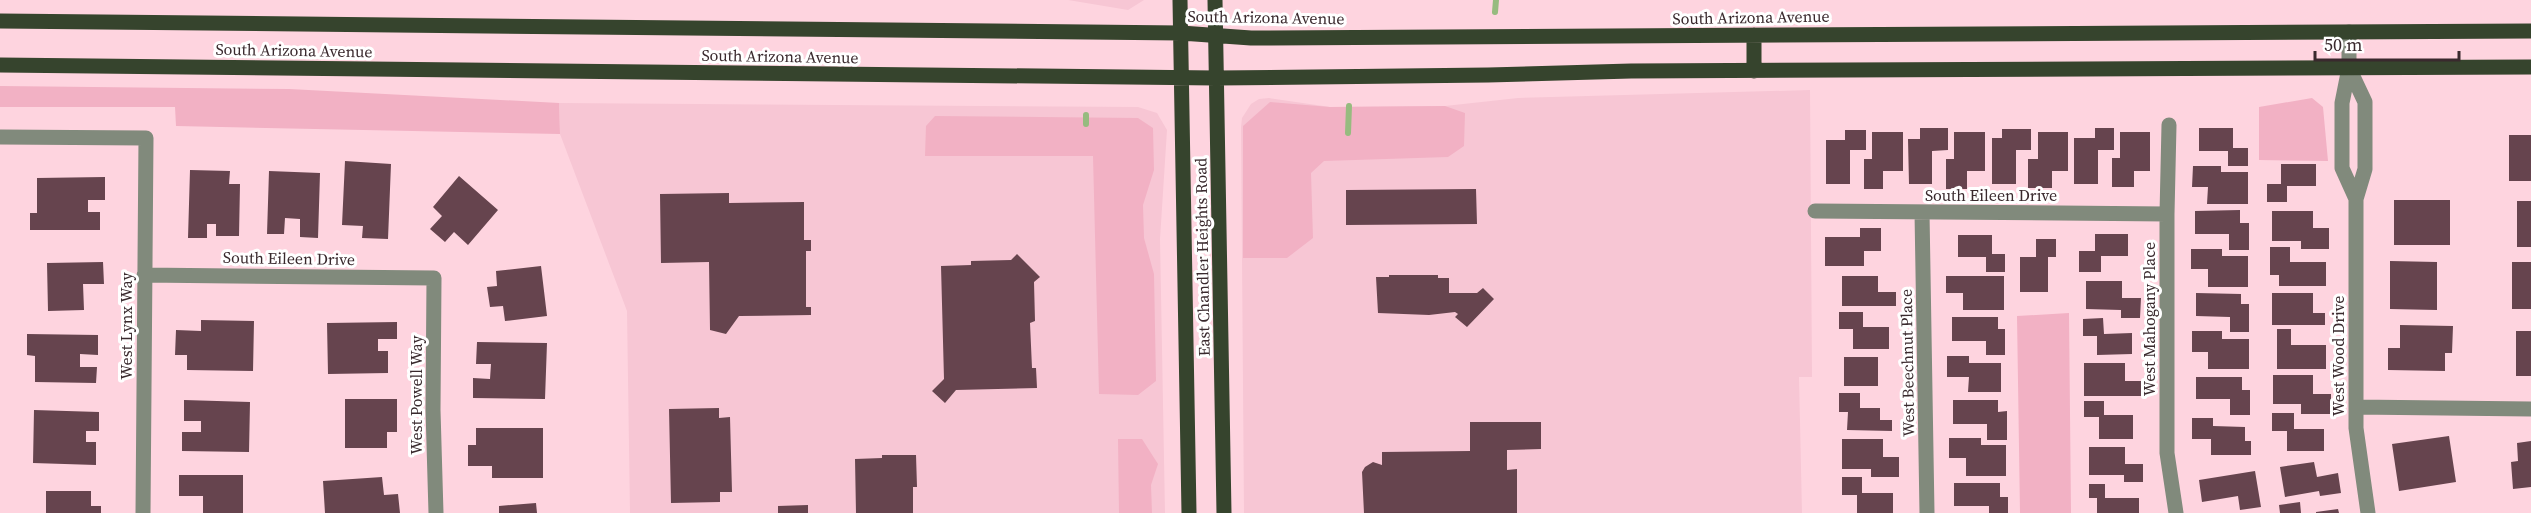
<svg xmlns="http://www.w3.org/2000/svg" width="2531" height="513" font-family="'Source Serif 4',serif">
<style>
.built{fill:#f7c6d4}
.green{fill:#f2b1c4}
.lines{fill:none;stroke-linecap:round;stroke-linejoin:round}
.stream{stroke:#97bb7f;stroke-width:6}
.building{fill:#66444e}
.minor{stroke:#818a7c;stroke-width:15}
.major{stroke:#36442d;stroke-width:15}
.labels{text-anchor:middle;stroke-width:6;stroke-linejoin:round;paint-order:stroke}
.street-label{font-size:16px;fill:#39292d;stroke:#fff}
</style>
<rect width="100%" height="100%" fill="#fed4df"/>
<path class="built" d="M1068,0h76l-16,10z
M1810,90l2,287h-13l3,136h-558l-3,-386 1,-9 9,-14 8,-5 10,-1 61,9 115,-1 73,-8z
M559,103l579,4 19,6 10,17 -7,109 5,274h-535l-3,-202 -67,-177z"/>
<path class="green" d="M0,86l289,3 270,14 1,31 -384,-8 -1,-19h-175z
M2312,98l11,9 5,54 -69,-1v-53z
M1270,102l60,5 115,-1 20,7 -1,33 -16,11 -124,4 -13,12 2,65 -26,20h-44v-132z
M935,116l203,2 15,10 1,42 -11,35 1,33 10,36 2,107 -18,14 -39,-1 -6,-238h-168l1,-30z
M2069,313l2,200h-51l-3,-197z
M1118,439h24l16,25 -7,21 1,28h-33z"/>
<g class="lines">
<path class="stream" d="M1495,12l1,-12
M1086,115v9
M1348,133l1,-27"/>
</g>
<path class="building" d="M1920,128h28v22l-16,1v33h-23l-1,-45h12z
M2095,128h19v22h-16v34h-24v-46h21z
M2199,128h34v20h15v18h-20v-15h-29z
M2002,129h29v21h-15v34h-24v-46h10z
M1845,130h21v20h-16v34h-24v-44h19z
M1872,132h31v39h-20v18h-19v-30h8z
M1954,132h31v39h-18v18h-21v-30h8z
M2038,132h30v39h-16v17h-24v-29h10z
M2120,132h30v39h-16v16h-22v-29h8z
M2509,135h22v46h-22z
M345,161l46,3 -3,75 -26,-1 1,-12 -21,-1z
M2281,164h35v22h-29v16h-20v-18h14z
M2193,166h28v6h27v32h-41l1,-17h-16z
M190,170l40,1 -1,13h11l-1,52h-23v-12h-9v14h-19z
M269,171l51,2 -2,65 -18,-1v-18l-15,-1 -1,16h-17z
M459,176l39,34 -30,35 -14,-13 -9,10 -15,-13 12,-13 -9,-9z
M105,177v23h-17v12h12v18h-70v-17h7v-35z
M1476,189l1,35 -131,1v-35z
M729,193v10l75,-1v38h7v11h-5v56h5v8l-72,1 -13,18 -16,-4 -1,-68 -48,1 -1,-69z
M2394,200h56v45h-56z
M2517,201h14v46h-14z
M2240,210v13h9v27h-20v-16h-34v-23z
M2272,211h41v17h16v21h-28v-8h-29z
M1860,228h21v23h-17v15h-39v-29h35z
M2095,234h33v22h-27v16h-22v-21h16z
M1958,235h34v19h13v18h-19v-15h-28z
M2036,239h20v18h-8v35h-28v-35h16z
M2270,247h20v15h36v24h-47v-11h-9z
M2191,249h31v7h26v31h-40v-18h-17z
M1017,254l23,23 -6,5 1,39 -5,2 2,45h4l1,20 -81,2 -11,13 -13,-12 12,-12 -3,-113 30,-1v-4l40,-1z
M2390,261l47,1v48l-47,-1z
M103,262l1,22h-21l1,26 -36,1 -1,-48z
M2512,262h19v47h-19z
M541,266l6,50 -42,5 -2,-15 -13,1 -3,-20 10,-1 -1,-15z
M1389,275h49v3h11v15h28l6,-5 11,11 -27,28 -12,-10 3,-3 -3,-2 -26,3 -51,-2 -2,-36h13z
M1842,276h36v16h18v14h-54z
M1946,276h58v34h-41v-17h-17z
M2086,281h36v17h19l-1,20h-19v-8l-35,-1z
M2196,293l45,1v10h8v28h-19v-15l-34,-1z
M2272,293h41v20h12v12h-53z
M1839,312h24v15h26v22h-36v-20h-14z
M1952,317h46v12h7v26h-19v-14h-34z
M2103,318l1,16 28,-1v21l-35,1v-19h-14v-17z
M201,320l53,1 -1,50 -66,-1v-15h-12l1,-25 25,1z
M397,322v17h-19v12h10v22l-60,1 -1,-51z
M2400,325l53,1 -1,27h-7v18l-57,-1v-22h12z
M2277,329h14v16h35v24h-49z
M2192,331h30v8h27v30h-41v-17h-16z
M2516,331h15v45h-15z
M27,334l71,1v20l-18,-1v13h17l-1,16 -61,-1v-26l-8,-1z
M477,342l70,1 -2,56 -72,-1v-20l17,1 1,-15h-15z
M1947,356h22v7h32v29h-33l1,-15h-22z
M1844,357h34v29h-34z
M2084,363h41v18h16v15h-57z
M2273,375h40v19h18v20h-30v-10h-28z
M2196,377h46v13h8v25h-20v-16h-34z
M1839,393h21v15h20v12h12v11l-45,-1 1,-18h-9z
M345,399h52v33h-10v16h-42z
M184,400l66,2 -1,50 -67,-1v-19h19v-11h-17z
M1953,400h45v12l9,-1v29h-20v-16h-34z
M2084,401h20v14h29v24h-34v-22h-15z
M719,408v10l11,-1 2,75h-12v10l-49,1 -2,-94z
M34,410l65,2v19h-13v11h10v23l-63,-2z
M2272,413h22v16h30v22h-37v-20h-15z
M2192,418h21v8l32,1v14h6v14h-40v-16h-19z
M1470,422h71v27l-34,1v20l10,-1v44h-153l-2,-41 3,-5 8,-5 9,3v-13l88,-1z
M476,428h67v50h-51v-12h-24v-21h8z
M2449,436l7,46 -57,9 -7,-47z
M1949,438h32v7h25v31h-40v-18h-17z
M1842,439h41v18h16v20h-28v-8h-29z
M2531,441v46l-18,2 -2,-27 7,-1 -1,-18z
M2089,447h36v17h18v18h-19v-7h-35z
M882,455h34l1,32h-4v26h-57l-1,-54 27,-1z
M2314,462l3,15 21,-4 3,20 -21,3 -1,-5 -34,6 -5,-30z
M2255,471l6,36 -21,3 -2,-14 -36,6 -3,-22z
M179,475h64v38h-40v-17h-24z
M382,477l2,18 14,-1 2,19h-75l-2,-32z
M1842,477h20v16h31v20h-36v-18h-15z
M1954,483h46v14h8v16h-19v-7h-35z
M2089,484h16v14h34v15h-42v-15h-8z
M46,491h45v15h10v7h-55z
M2300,502l1,11h-21l-1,-8z
M536,503l1,10h-38v-7z
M808,505v8h-30v-7z
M2338,509l1,4h-23v-1z"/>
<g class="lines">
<path class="minor" d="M2349,32v36l-7,35v65l14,31
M2349,68l16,34v67l-9,30v229l12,85
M2169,125l-2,89v239l9,60
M0,137l146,1 -3,375
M1815,211l352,3
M1922,212l5,301
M144,275l290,3 -1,132 3,103
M2356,407l175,2"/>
<path class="major" d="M1180,0l9,513
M1215,0l9,513
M0,21l1181,12 70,5 1280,-7
M1754,35v36
M0,65l1216,13 272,-3 143,-4 900,-4"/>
</g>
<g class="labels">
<g class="street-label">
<text transform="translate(1266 17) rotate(1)" y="6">South Arizona Avenue</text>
<text transform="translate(1751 17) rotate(-1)" y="6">South Arizona Avenue</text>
<text transform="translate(294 50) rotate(1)" y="6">South Arizona Avenue</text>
<text transform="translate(780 56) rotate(1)" y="6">South Arizona Avenue</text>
<text x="1991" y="201">South Eileen Drive</text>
<text transform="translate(1202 257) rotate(-91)" y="6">East Chandler Heights Road</text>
<text transform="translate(289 258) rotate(1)" y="6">South Eileen Drive</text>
<text transform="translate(2149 319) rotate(-90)" y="6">West Mahogany Place</text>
<text transform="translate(126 326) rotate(-90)" y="6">West Lynx Way</text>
<text transform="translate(2338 356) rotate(-90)" y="6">West Wood Drive</text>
<text transform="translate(1907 363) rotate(-91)" y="6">West Beechnut Place</text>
<text transform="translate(416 395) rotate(-90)" y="6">West Powell Way</text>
</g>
</g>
<path d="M2315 51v9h144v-9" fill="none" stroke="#39292d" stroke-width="3"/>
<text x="2324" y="51" font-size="18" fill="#39292d" stroke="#ffffff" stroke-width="4.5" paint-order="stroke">50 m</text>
</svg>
